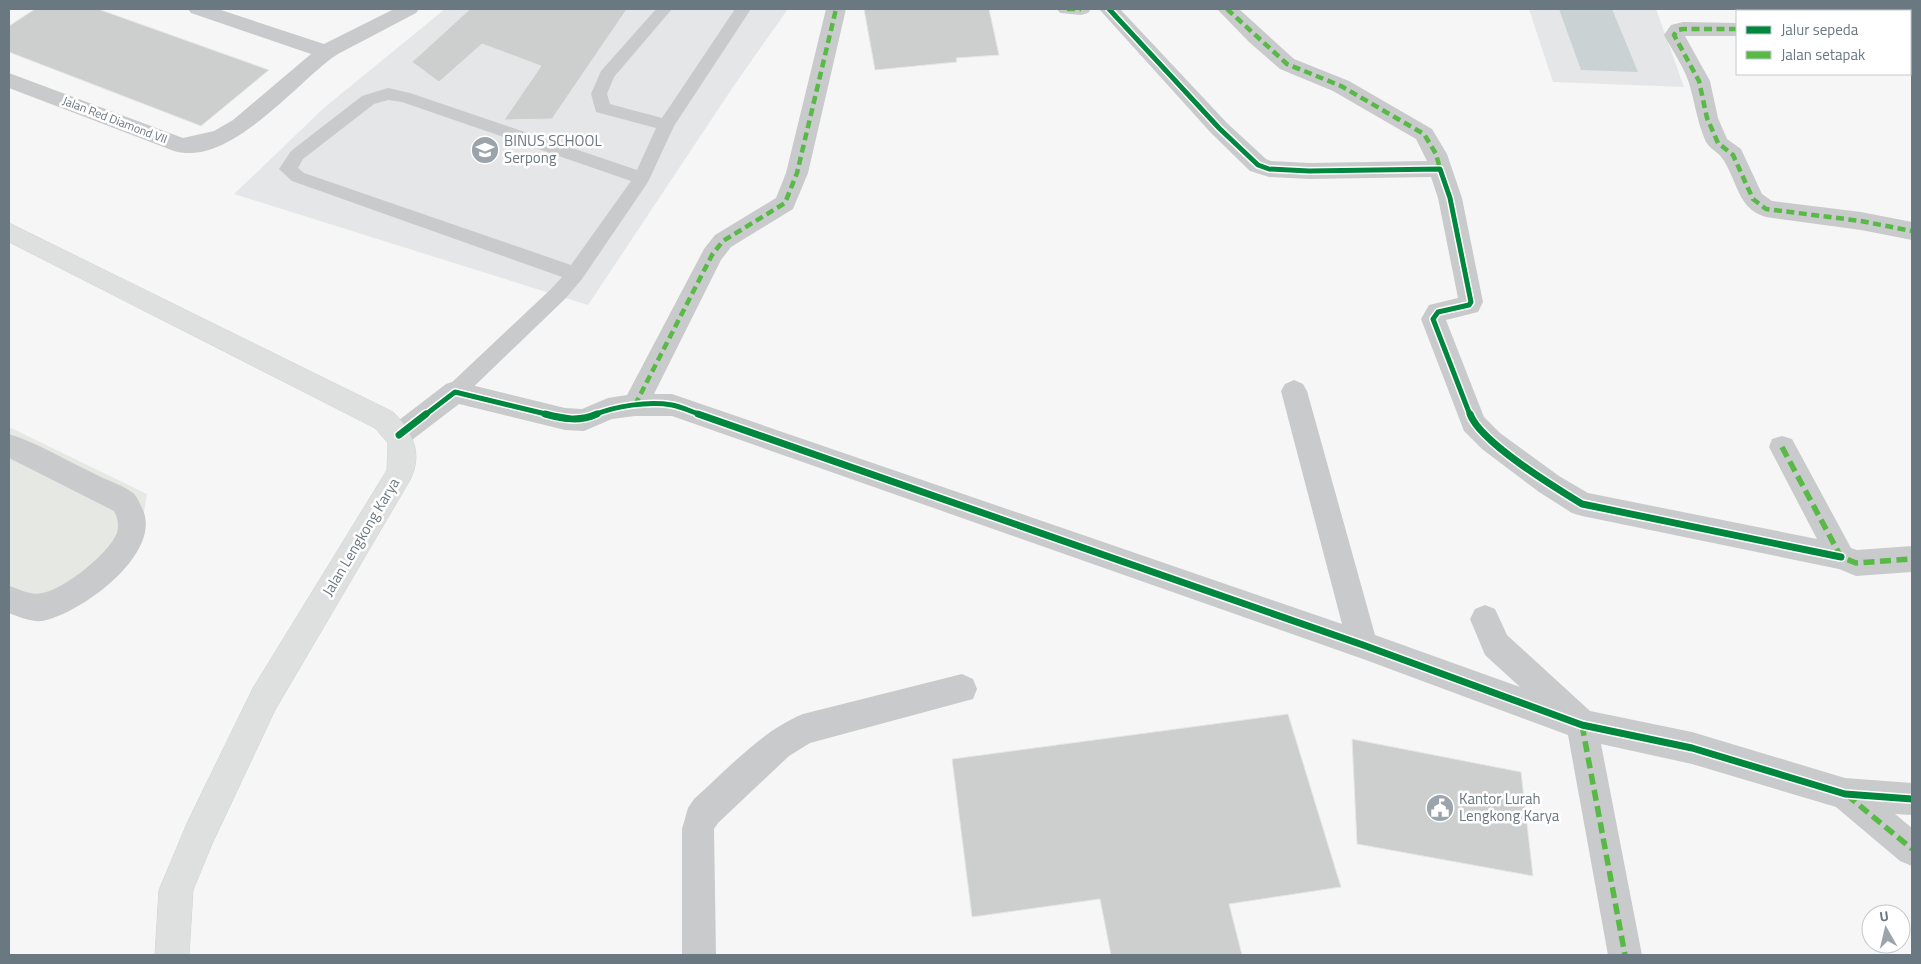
<svg xmlns="http://www.w3.org/2000/svg" width="1921" height="964" font-family="'Titillium Web',sans-serif">
<style>
.built{fill:#e5e6e7}
.green{fill:#e6e8e4}
.water{fill:#cbd2d4}
.building{fill:#cdcece;stroke:#e6e6e6}
.lines{fill:none;stroke-linecap:round;stroke-linejoin:round}
.secondary-casing{stroke:#d2d3d3;stroke-width:1}
.lane{fill:#c9cacb;fill-rule:evenodd}
.street{fill:#c9cacb;fill-rule:evenodd}
.secondary{fill:#dedfdf;fill-rule:evenodd}
.quiet-far1{stroke:#58b947;stroke-width:4.5;stroke-dasharray:8 4.5;stroke-linecap:butt}
.quiet{stroke:#58b947;stroke-width:5.5;stroke-dasharray:11 5.5;stroke-linecap:butt}
.cycleway-far1-casing{stroke:#fff;stroke-width:8}
.cycleway-casing{stroke:#fff;stroke-width:10}
.cycleway-far1{stroke:#00873e;stroke-width:5}
.cycleway{stroke:#00873e;stroke-width:7}
.labels{text-anchor:middle;stroke-width:5;stroke-linejoin:round;paint-order:stroke}
.far-street-label{font-size:12px;fill:#6a7881;stroke:#fff}
.poi-label{font-size:15px;fill:#6a7881;stroke:#fff;text-anchor:start}
.street-label{font-size:15px;fill:#6a7881;stroke:#fff}
</style>
<rect width="100%" height="100%" fill="#f6f6f6"/>
<path class="built" d="M445,9h343l-53,75 -147,221 -354,-111 91,-87z
M1529,9h127l28,78 -131,-5z"/>
<path class="green" d="M9,427l138,67 -8,48 -95,72 -35,-10z"/>
<path class="water" d="M1559,9h53l26,63 -57,-2z"/>
<path class="building" d="M35,9h63l171,61 -68,56 -192,-74v-26z
M470,9h157l-75,110 -48,1 37,-54 -59,-22 -43,38 -27,-20z
M864,9h125l10,46 -43,3 1,4 -82,8z
M1288,714l53,173 -112,17 13,51h-131l-11,-56 -128,18 -20,-158z
M1352,739l169,33 12,104 -176,-32z"/>
<g class="lines">
<defs>
<path id="secondary" d="M9,223l384,189c20,20 30,42 17,68l-135,230 -63,134 -19,46 -4,65h-34l4,-65 29,-69 65,-133 134,-218 1,-27 -13,-15 -366,-186z"/>
</defs>
<use href="#secondary" class="secondary-casing"/>
<path class="lane" d="M656,9h16l-58,68 -7,17 3,10 52,14 73,-109h16l-77,117 -26,56 -66,97 -17,20 -103,99 -7,2 -7,-2 -3,-6 3,-6 103,-97 11,-12 -270,-96 -13,-12 12,-18 71,-55 26,-8 22,5 227,77 19,-42 -60,-16 -5,-18 10,-23zM388,100l14,2 229,79 -60,84 -267,-92 -6,-5 5,-9 71,-55z"/>
<path class="street" d="M188,9h30l106,35 70,-35h25l-3,4c-19,10 -38,20 -57,30 -9,5 -19,9 -27,15 -39,29 -104,109 -158,93l-165,-63v-15l174,65 31,-7 19,-11 78,-66 -120,-41z
M826,9h20l-38,164 -15,36 -62,38 -10,13 -67,134h18l670,230 -61,-233 4,-7 9,-4 9,4 4,7 68,244 145,52 -35,-32 -15,-36 5,-10 10,-4 10,4 12,26 83,76 102,21 153,46 67,5v32l-17,-1 17,14v38l-12,-5 -64,-54 -144,-43 -91,-20 41,211h-34l-40,-220 -205,-76 -691,-243h-37l-23,3 -28,12 -19,-1 -106,-26 -51,39 -9,3 -9,-3 -4,-8 4,-8 56,-43 9,-3 110,27 17,1 26,-11 19,-3 77,-146 11,-14 61,-37 10,-25z
M1057,9h34l-3,4 -7,2 -21,-2z
M1099,9h21l107,114 39,36 5,2 38,2 118,-2 -11,-22 -83,-48 -53,-22 -31,-27 -32,-33h22l55,50 55,22 83,48 15,25 15,44 21,104 -5,10 -32,8 38,97 16,16 59,43 29,17 229,46 -48,-92 3,-8 10,-3 10,3 59,109 6,2 55,-4v26l-56,4 -17,-7 -257,-53 -10,-3 -33,-21 -57,-43 -18,-18 -43,-112 8,-14 29,-7 -20,-100 -7,-21 -122,2 -40,-2 -19,-6 -39,-38z
M1683,22l54,1v13h-52l25,45 8,37 9,21 14,10 21,45 10,7 89,11 51,10v18l-51,-10 -95,-13c-28,-8 -28,-34 -42,-56 -4,-8 -13,-11 -18,-19 -9,-20 -11,-39 -17,-59 -5,-16 -17,-33 -25,-48l7,-10z
M1910,27l2,1v18l-2,-1z
M9,434c31,10 60,28 90,42 10,5 25,10 34,17 4,3 6,9 8,13 26,45 -60,108 -99,115 -11,1 -23,-4 -33,-8v-27c11,3 21,10 33,7 23,-4 66,-39 75,-60 2,-8 1,-15 -3,-22l-105,-53z
M962,674l11,5 4,10 -4,10 -163,44 -21,13 -71,67 -4,6 2,126h-34v-126l6,-21 6,-9c34,-30 67,-68 109,-85z"/>
<use href="#secondary" class="secondary"/>
<path class="quiet-far1" d="M1067,9h14
M1227,9l60,55 54,22 83,48 12,20 4,15
M1737,29h-54l-5,1 -4,5 25,46 8,37 11,25 15,12 20,44 13,10 95,12 51,10
M1910,34l2,5
M635,405l77,-150 11,-14 62,-38 12,-30 39,-164"/>
<path class="quiet" d="M1782,447l59,110 15,6 56,-4
M1582,725l43,230
M1847,795l65,54"/>
<defs>
<path id="cycleway-far1" d="M1109,9l110,119 39,37 11,4 40,2 131,-2 10,29 21,104 -2,3 -31,7 -5,7 37,96
M425,415l30,-23 95,23
M594,415c21,-9 54,-14 78,-10 10,2 20,7 30,10"/>
<path id="cycleway" d="M545,414c19,5 34,8 52,0
M698,414l665,231 219,80 110,23 153,46 67,5
M1470,414c10,28 84,73 112,90l259,53
M399,435l27,-21"/>
</defs>
<use href="#cycleway-far1" class="cycleway-far1-casing"/>
<use href="#cycleway" class="cycleway-casing"/>
<use href="#cycleway-far1" class="cycleway-far1"/>
<use href="#cycleway" class="cycleway"/>
</g>
<defs>
<symbol id="school-disc" viewBox="-11 -11 22 22"><circle r="9.5" fill="#9ba4aa" stroke="#fff"/><path d="M0-5L7-2L0 1L-7-2ZM-4 1L0 2.5L4 1V4Q0 6-4 4Z" fill="#fff"/></symbol>
<symbol id="civic-disc" viewBox="-11 -11 22 22"><circle r="9.5" fill="#9ba4aa" stroke="#fff"/><path d="M-.6-6.5H3V-4.5H.6V-3L4-1V1h2V6H-6V1h2V-1L-.6-3ZM-1.2 2.5V6h2.4V2.5Z" fill="#fff"/></symbol>
</defs>
<g fill-rule="evenodd">
<use href="#school-disc" x="469" y="134" width="32" height="32"/>
<use href="#civic-disc" x="1424" y="792" width="32" height="32"/>
</g>
<g class="labels">
<g class="far-street-label">
<text transform="translate(115 120) rotate(21)" y="4">Jalan Red Diamond VII</text>
</g>
<g class="poi-label">
<text x="504" y="146">BINUS SCHOOL<tspan x="504" dy="17">Serpong</tspan></text>
<text x="1459" y="804">Kantor Lurah<tspan x="1459" dy="17">Lengkong Karya</tspan></text>
</g>
<g class="street-label">
<text transform="translate(361 537) rotate(-59)" y="5">Jalan Lengkong Karya</text>
</g>
</g>
<rect width="1921" height="964" fill="none" stroke="#6a7881" stroke-width="20"/>
<rect x="1736" y="10" width="175" height="65" fill="#ffffff" stroke="#c3c9cd"/>
<rect x="1746" y="26" width="25" height="8" fill="#00873e" stroke="#c3c9cd"/>
<text x="1781" y="35" font-size="15" fill="#6a7881">Jalur sepeda</text>
<rect x="1746" y="51" width="25" height="8" fill="#58b947" stroke="#c3c9cd"/>
<text x="1781" y="60" font-size="15" fill="#6a7881">Jalan setapak</text>
<g transform="translate(1886 929) rotate(352)"><circle r="24" fill="#ffffff" stroke="#c3c9cd"/>
<path d="M0-4L9 19L0 12L-9 19Z" fill="#9ba4aa"/>
<text y="-8" font-size="14" font-weight="bold" text-anchor="middle" fill="#6a7881">U</text>
</g>
</svg>
